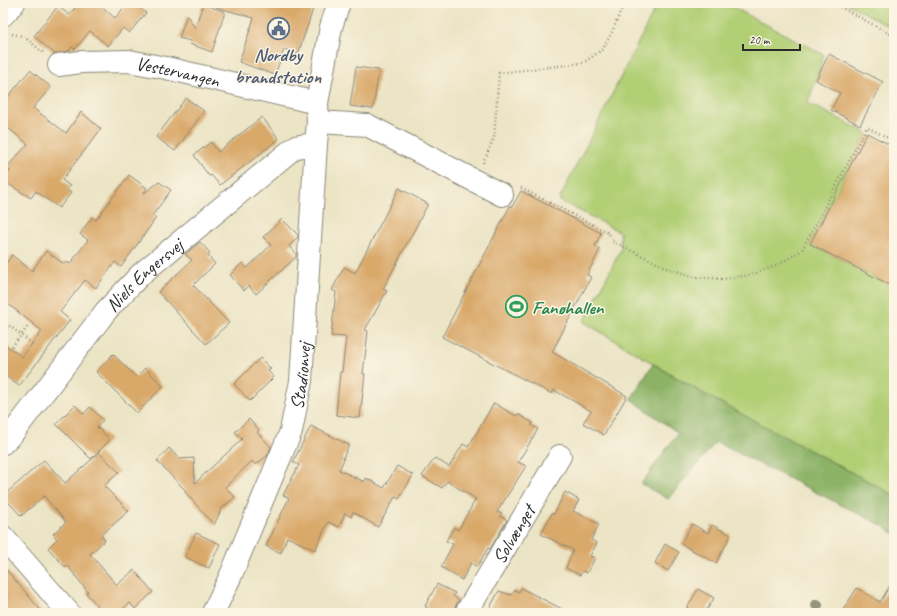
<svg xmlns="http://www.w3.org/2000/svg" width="897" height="616" font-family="Caveat,sans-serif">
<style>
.green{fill:#b1cf75;stroke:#6e7d50}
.forest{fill:#8cb266;stroke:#5c6e48}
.building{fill:#d9a96b}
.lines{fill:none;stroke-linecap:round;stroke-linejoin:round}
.minor-casing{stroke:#8b8878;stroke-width:24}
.tertiary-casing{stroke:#8b8878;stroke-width:24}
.path{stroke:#8b8878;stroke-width:2.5;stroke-dasharray:1 3;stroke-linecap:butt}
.minor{stroke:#fff;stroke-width:22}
.tertiary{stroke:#fff;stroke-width:22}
.tree{fill:#94957b}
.labels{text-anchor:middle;stroke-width:3;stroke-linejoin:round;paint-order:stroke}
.service-label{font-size:19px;font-weight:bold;fill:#4e5e75;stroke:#fcf5e5}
.street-label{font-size:19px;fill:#2b2b2b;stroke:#fcf5e5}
.leisure-label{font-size:19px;font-weight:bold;fill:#27864d;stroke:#fcf5e5;text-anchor:start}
</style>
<rect width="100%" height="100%" fill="#fcf5e5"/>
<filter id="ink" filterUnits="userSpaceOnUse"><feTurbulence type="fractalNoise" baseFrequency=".025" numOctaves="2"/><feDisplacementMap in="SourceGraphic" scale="8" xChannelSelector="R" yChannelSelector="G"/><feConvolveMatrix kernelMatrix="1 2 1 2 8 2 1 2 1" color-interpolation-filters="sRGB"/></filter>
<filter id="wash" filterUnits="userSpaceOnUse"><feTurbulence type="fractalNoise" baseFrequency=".012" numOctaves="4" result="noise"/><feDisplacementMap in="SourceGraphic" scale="16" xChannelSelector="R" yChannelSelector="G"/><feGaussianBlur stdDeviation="0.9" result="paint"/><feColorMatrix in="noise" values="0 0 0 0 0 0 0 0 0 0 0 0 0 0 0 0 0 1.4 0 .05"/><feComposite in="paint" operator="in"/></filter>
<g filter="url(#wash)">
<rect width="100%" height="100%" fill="#ebe4c5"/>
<path class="green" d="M658,3h67l99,52 -16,48 59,30 -57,111 84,43v208l-188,-100 -122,-73 37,-73 -1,-17 -61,-32z
M846,3h48v26z"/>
<path class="forest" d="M653,364l53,31 188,100v39l-9,-7 -169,-85 -48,57 -27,-15 37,-51 -47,-34z"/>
<g id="blocks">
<path class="building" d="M79,3h19l17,15 13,-15h6l12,10 -17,20 -6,-5 -15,18 -18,-15 -15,18 -3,-2 -3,4 -14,3 -21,-18 24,-30 11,9z
M216,3h80l17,6 -15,45 -14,-5 -9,26 -36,-13 15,-44 -38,-11z
M203,4l22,8 -13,40 -22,-8 1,-3 -12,-3 8,-23 8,13z
M829,54l54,28 -23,43 -29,-15 9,-17 -24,-13z
M356,67l23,3 -6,39 -23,-3z
M30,70l21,17 -18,21 33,25 15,-21 20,17 -39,51 8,6 -3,4 4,3 -12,15 -23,-17 -5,7 -28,-17 7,-10 -4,-3 22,-24 -25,-20v-21z
M186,98l18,13 -29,40 -19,-14z
M262,117l17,22 -59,46 -9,-10 -2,1 -15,-21 17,-13 7,10z
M867,133l27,14v140l-84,-43z
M129,175l18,13 -4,6 16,-12 12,8 -19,26 4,2 -35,49 -6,-5 -19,26 -11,-8 -25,32 10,8 -51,66 -16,-12v-31l19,14 20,-26 -39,-31v-32l9,-13 20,16 14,-20 18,13 2,-3 4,3 18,-24 -8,-6 12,-17 4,3z
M399,188l29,16 -45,85 4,2 -22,39 3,1 -5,43h2l-5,44 -24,-3 4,-43h2l4,-35 -15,-1 5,-44 -4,-2 12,-23 11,6z
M521,191l80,42 -6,13 5,3 -13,26 4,2 -39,75 75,44 -23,39 -21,-12 8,-12 -37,-21 -2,4 -110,-57 68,-131 2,1z
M282,219l16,16v2l-9,9 7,8v3l-40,37 -7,-8 -5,5 -14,-16 12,-12 5,5 24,-23 -8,-8z
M200,242l10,11 -2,3 7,8 -22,21 36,38 -23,21 -48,-52 34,-32 -7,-6z
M113,354l23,23 9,-9 18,18 -26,27 -41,-41z
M260,358l11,11 -3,2 6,6 -24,24 -16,-17z
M494,403l22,13 2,-2 15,9 -2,2 7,4 -20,33 8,4 -29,46 5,2 -2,2 7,4 -17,29 -2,-1 -11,19 -6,-4 -9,17 -21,-13 12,-23 -7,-3 8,-14 4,3 18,-31 -29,-18 -5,7 -20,-12 13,-18 14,9 14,-23 5,3z
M75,405l9,9 6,-7 13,13 -6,7 13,13 -19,19 -35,-35z
M249,419l10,11 -2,2 14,15 -3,8 -12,10 -4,-4 -27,26 10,10 -13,11 -8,17 -29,-33 1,-1 -29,-30 12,-13 10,11 15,-1 1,25 47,-44 -7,-7z
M311,426l38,19 -6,13 1,1 -5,11 15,7v2l1,-2 9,5 2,-4 18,10 13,-22 16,9 -14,24 -4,-2 -17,30 -25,-15 -2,5 -6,-4 -6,14 -11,-5 -13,28 -28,-13 -6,16 -15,-7 23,-48 -6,-3 16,-30 -6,-3z
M99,453l20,19 -15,14 25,25 -28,24 4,5 -15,14 27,31 17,-15 19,22 -18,17 -5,-6 -12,10h-22l1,-8 -11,-12 2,-1 -21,-27 -2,2 -17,-19 9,-9 -4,-5 13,-12 -22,-26 -23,20 -18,-20 41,-36 21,23z
M565,492l14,8 -6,11 26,13 -8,16 6,3 -7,13 5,2 -8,15 -4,-2 -3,4 -14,-7 7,-18 -32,-16 11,-21 2,1z
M692,524l16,9 4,-8 19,10 -15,28 -35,-19z
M196,533l24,11 -11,24 -24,-11z
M665,544l14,8 -11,19 -13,-8z
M3,566l18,21 22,26h-40z
M894,579v34h-53l16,-25 23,14z
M437,584l18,9 -2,3 6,4 -4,7 -1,6h-31l4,-6 -2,-1z
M521,588l49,25h-83l12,-22 12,4 4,-5 4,2z
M698,589l16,9 -9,15h-21z"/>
</g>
</g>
<g filter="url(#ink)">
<use href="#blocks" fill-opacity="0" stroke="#8b8878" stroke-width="1"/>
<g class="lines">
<defs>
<g id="minor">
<path d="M3,15l11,-12"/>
<path id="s1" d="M59,65l22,-3 48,-1 37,7 151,35"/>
<path d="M318,122l49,3 135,70"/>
<path id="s2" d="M3,443l9,-9 94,-123 35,-37 154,-127 21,-3"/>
<path id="s3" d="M213,613l18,-38 60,-144 10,-50 15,-237 2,-22 -1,-19 14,-76 8,-24"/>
<path id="s4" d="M466,613l94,-157"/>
</g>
<path id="tertiary" d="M3,537l66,76"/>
</defs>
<use href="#minor" class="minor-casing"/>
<use href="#tertiary" class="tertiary-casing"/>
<path class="path" d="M833,3l61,33
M12,34l11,2 21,17
M483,163l11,-25 5,-65 84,-10 20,-14 10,-19 11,-27
M521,188l88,45 3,8 55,27 28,9 28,2 28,-4 27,-10 24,-15 65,-123 27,14
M3,321l30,23
M12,347l17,-22"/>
<use href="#minor" class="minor"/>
<use href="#tertiary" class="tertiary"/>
</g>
<circle class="tree" cx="817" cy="605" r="6"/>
</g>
<defs>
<symbol id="civic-ring" viewBox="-11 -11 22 22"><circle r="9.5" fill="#fcf5e5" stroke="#5c6f8a" stroke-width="1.5"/><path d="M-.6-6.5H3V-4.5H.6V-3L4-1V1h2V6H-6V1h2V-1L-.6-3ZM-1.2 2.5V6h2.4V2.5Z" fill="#5c6f8a"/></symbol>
<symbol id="stadium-ring" viewBox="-11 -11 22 22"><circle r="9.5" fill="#fcf5e5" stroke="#2e9e5b" stroke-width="1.5"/><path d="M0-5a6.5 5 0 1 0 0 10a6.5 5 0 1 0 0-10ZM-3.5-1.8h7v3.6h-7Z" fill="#2e9e5b"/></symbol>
</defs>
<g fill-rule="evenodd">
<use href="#civic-ring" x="266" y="16" width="25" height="25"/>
<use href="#stadium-ring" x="504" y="294" width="25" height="25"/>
</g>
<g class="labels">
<g class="service-label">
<text x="278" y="61">Nordby<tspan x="278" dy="22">brandstation</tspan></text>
</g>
<g class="street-label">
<text dy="7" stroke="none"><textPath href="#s1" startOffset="120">Vestervangen</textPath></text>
<text dy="7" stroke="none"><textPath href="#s2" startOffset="220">Niels Engersvej</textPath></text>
<text dy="7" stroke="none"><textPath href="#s3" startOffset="254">Stadionvej</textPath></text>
<text dy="7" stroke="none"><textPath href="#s4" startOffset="92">Solvænget</textPath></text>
</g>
<g class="leisure-label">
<text x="532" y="314">Fanøhallen</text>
</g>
</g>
<rect width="897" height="616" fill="none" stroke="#fcf5e5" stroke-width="16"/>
<path d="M743 44v6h57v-6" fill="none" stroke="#2b2b2b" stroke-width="2"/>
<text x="749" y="44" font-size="12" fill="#2b2b2b" stroke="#fcf5e5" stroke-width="3" paint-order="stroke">20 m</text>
</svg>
